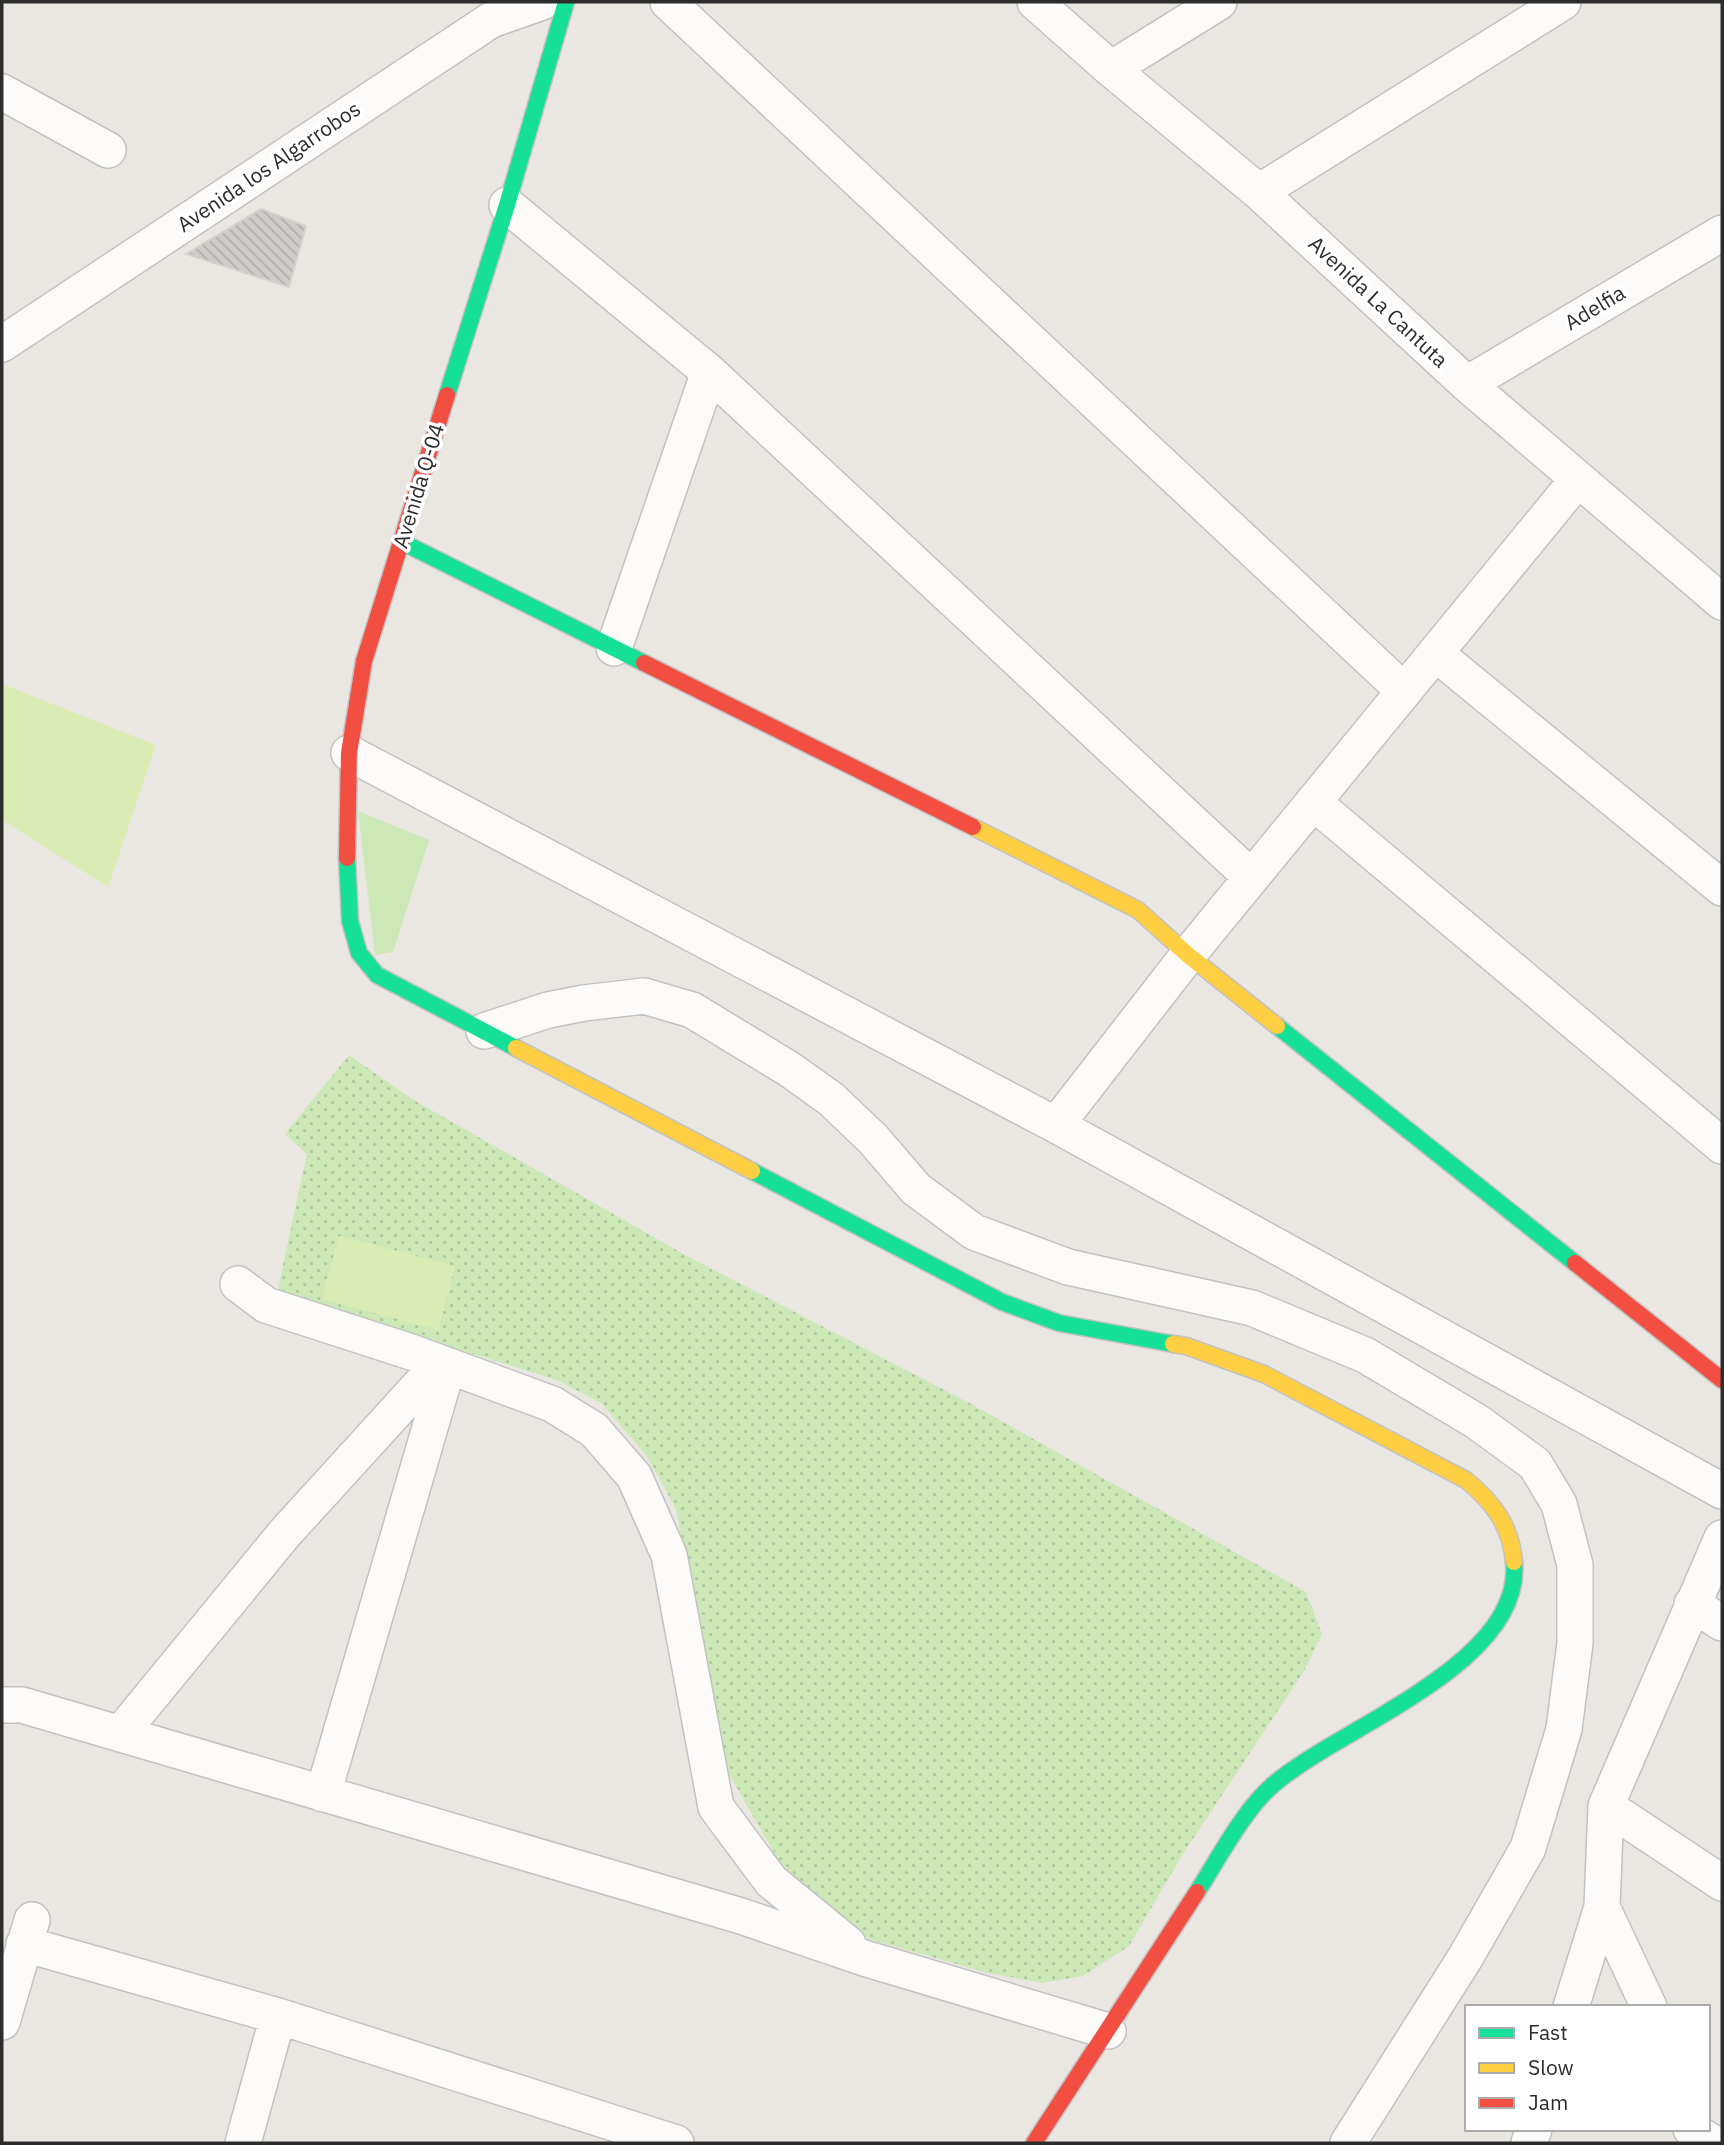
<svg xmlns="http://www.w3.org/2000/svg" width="1724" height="2145" font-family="'IBM Plex Sans',sans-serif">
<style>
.grass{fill:#cde8b7}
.park{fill:url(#park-dots)}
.pitch{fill:#daecb4}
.building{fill:url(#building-back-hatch);stroke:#d5d2cd;stroke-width:2}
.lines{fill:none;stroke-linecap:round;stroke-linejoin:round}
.street-casing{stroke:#c3c2c2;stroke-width:38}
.fast-casing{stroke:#c3c2c2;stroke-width:19}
.slow-casing{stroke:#c3c2c2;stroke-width:19}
.jam-casing{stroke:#c3c2c2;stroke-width:19}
.street{stroke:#fcfbfa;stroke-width:35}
.fast{stroke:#16e098;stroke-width:16}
.slow{stroke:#ffcf43;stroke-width:16}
.jam{stroke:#f24e42;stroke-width:16}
.labels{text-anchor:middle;stroke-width:7;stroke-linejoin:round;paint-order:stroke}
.street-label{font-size:21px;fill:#2c2c2c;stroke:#fff}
</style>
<defs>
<pattern id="park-dots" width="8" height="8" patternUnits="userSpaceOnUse" patternTransform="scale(1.75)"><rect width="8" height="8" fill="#cde8b7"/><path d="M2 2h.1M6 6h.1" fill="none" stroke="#b0c79e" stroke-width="1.8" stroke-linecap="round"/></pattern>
<pattern id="building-back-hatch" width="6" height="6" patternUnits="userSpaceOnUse" patternTransform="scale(1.75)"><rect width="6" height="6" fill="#ceccc8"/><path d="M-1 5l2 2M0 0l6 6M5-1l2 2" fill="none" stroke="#b1afac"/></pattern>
</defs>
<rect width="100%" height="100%" fill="#eae6e1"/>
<path class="grass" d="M358,811l71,29 -36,112 -18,3z"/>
<path class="park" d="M349,1055l63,44 275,157 286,149 333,187 16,42 -18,37 -123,186 -52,89 -46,30 -41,7 -54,-10 -119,-34 -84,-67 -56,-98 -27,-118 -26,-147 -29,-53 -46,-53 -44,-23 -280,-87 30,-139 -22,-20z"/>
<path class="pitch" d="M2,684l154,61 -48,142 -106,-67z
M339,1236l116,30 -17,64 -116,-31z"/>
<path class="building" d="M261,209l45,17 -17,61 -103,-33z"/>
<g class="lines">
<defs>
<path id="street" d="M668,2l736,689
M1035,2l76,67 148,123 208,192 255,218
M1111,69l108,-67
M2,92l106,58
M1259,192l304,-190
M507,205l202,167 542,505
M2,344l489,-324 51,-18
M1467,384l255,-151
M614,648l95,-276
M1435,653l287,235
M349,753l707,372 666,366
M1313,802l409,344
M484,1031l64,-21 36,-7 60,-7 48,14 97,59 42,30 42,40 43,50 58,43 94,35 184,41 113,47 111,66 59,43 24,40 16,61v78l-11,86 -36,119 -63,110 -117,185
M1056,1125l132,-170 390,-476
M238,1284l28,21 145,47 141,52 42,26 40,46 35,79 47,252 55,74 77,63
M1692,1604l30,19
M2,1705h20l719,211 123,42 244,73
M120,1734l165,-201 155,-170
M323,1794l125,-428
M1606,1806l116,77
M24,1944l254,72 398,127
M1571,2007l31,-100
M1649,2007l-47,-100 4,-101 116,-268
M2,2022l30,-102
M1691,2129l22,14
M243,2143l35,-127
M1529,2143l5,-14"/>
<path id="fast" d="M447,395l60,-190 59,-203
M402,542l242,121
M347,858l3,63 9,32 18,22 139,73
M1277,1026l298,237
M752,1171l250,131 57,21 114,21
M1197,1892c22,-34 47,-83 77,-108 66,-57 250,-120 240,-222"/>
<path id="slow" d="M973,827l165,83 50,45 89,71
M516,1048l236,123
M1173,1344l13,2 78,28 202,106c27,22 45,46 48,82"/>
<path id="jam" d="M644,663l329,164
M347,858l2,-105 15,-92 83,-266
M1575,1263l147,117
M1034,2143l163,-251"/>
</defs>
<use href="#street" class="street-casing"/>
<use href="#fast" class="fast-casing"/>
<use href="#slow" class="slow-casing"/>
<use href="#jam" class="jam-casing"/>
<use href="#street" class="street"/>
<use href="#fast" class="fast"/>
<use href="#slow" class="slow"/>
<use href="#jam" class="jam"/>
</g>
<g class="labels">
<g class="street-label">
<text transform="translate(269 167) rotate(-34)" y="7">Avenida los Algarrobos</text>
<text transform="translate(1378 302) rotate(43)" y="7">Avenida La Cantuta</text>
<text transform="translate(1595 308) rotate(-31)" y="7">Adelfia</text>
<text transform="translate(419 486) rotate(-73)" y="7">Avenida Q-04</text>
</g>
</g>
<rect width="1724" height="2145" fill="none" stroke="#2c2c2c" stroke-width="7"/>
<rect x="1465" y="2005" width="245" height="126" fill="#ffffff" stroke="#ababab" stroke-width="2"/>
<rect x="1479" y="2028" width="35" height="10" fill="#16e098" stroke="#ababab" stroke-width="2"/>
<text x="1528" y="2040" font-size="21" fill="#2c2c2c">Fast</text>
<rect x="1479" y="2063" width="35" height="10" fill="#ffcf43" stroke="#ababab" stroke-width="2"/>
<text x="1528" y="2075" font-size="21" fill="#2c2c2c">Slow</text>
<rect x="1479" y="2098" width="35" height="10" fill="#f24e42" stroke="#ababab" stroke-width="2"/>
<text x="1528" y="2110" font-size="21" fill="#2c2c2c">Jam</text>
</svg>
